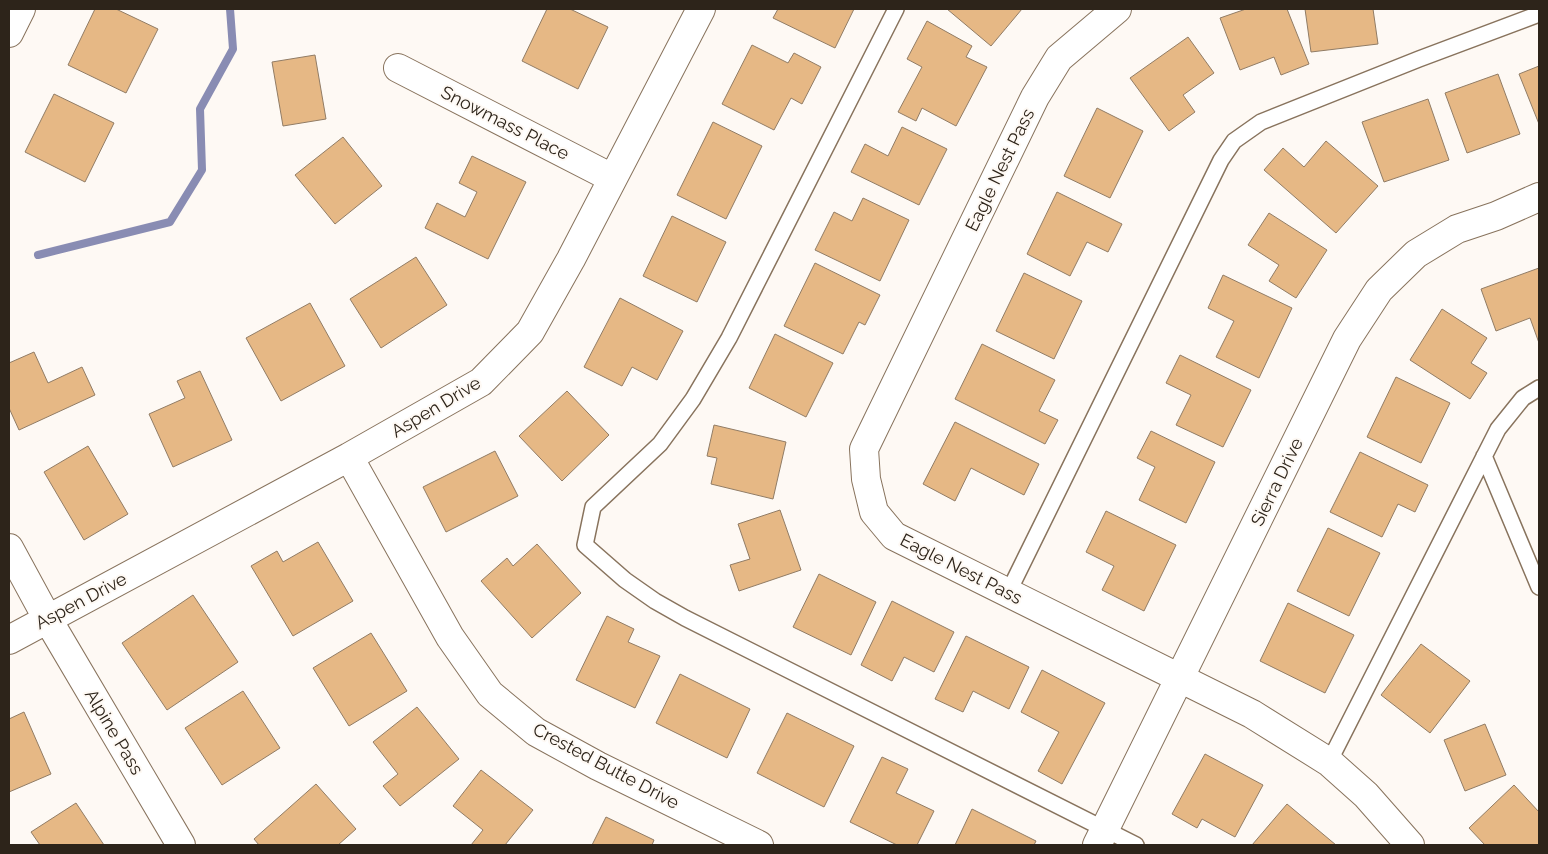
<svg xmlns="http://www.w3.org/2000/svg" width="1548" height="854" font-family="Raleway,sans-serif">
<style>
.lines{fill:none;stroke-linecap:round;stroke-linejoin:round}
.stream{stroke:#898cb3;stroke-width:8}
.building{fill:#e6b885;stroke:#917c65}
.service-casing{stroke:#88735d;stroke-width:18}
.minor-casing{stroke:#88735d;stroke-width:30}
.service{stroke:#fff;stroke-width:15}
.minor{stroke:#fff;stroke-width:28}
.labels{text-anchor:middle;stroke-width:4;stroke-linejoin:round;paint-order:stroke}
.street-label{font-size:18px;fill:#2d241a;stroke:#fef9f4}
</style>
<rect width="100%" height="100%" fill="#fef9f4"/>
<g class="lines">
<path class="stream" d="M38,255l132,-33 32,-52 -2,-61 33,-60 -3,-40"/>
</g>
<path class="building" d="M95,9h21l42,20 -32,64 -58,-28z
M547,9h23l38,18 -30,62 -56,-28z
M778,9h76l-19,39 -62,-30z
M947,9h75l-31,37z
M1246,9h41l22,55 -28,11 -7,-18 -34,13 -20,-52z
M1305,9h68l5,35 -67,8z
M927,21l45,25 -6,11 21,10 -31,59 -34,-18 -6,13 -18,-9 24,-45 -15,-8z
M1188,37l26,36 -31,22 12,17 -26,19 -39,-53z
M752,45l36,18 6,-10 27,14 -19,37 -11,-6 -17,32 -52,-26z
M315,55l11,64 -43,7 -11,-64z
M1539,66v58l-20,-50z
M1498,74l22,60 -53,19 -22,-60z
M54,94l60,29 -29,59 -60,-30z
M1428,99l21,61 -65,22 -22,-60z
M1097,108l46,23 -33,67 -46,-22z
M713,122l49,24 -36,73 -49,-24z
M902,127l45,22 -28,56 -68,-33 14,-28 23,12z
M343,137l39,49 -47,38 -40,-49z
M1326,141l52,45 -42,47 -72,-63 19,-22 21,19z
M472,156l54,26 -38,77 -63,-31 12,-25 28,14 12,-25 -18,-9z
M1057,192l65,32 -14,28 -21,-10 -17,34 -43,-22z
M863,198l46,22 -29,61 -65,-31 19,-38 18,9z
M1269,213l58,37 -31,48 -27,-17 10,-16 -31,-20z
M672,216l54,26 -29,60 -54,-26z
M416,257l31,48 -66,43 -31,-49z
M815,263l65,32 -15,30 -6,-3 -16,32 -59,-28z
M1539,268v75l-9,-25 -34,13 -15,-42z
M1024,273l58,28 -28,58 -58,-28z
M1223,275l69,33 -33,70 -43,-21 18,-36 -26,-13z
M620,298l63,33 -26,49 -25,-13 -10,19 -38,-19z
M310,303l35,63 -64,35 -35,-63z
M1442,309l45,29 -16,25 16,10 -17,26 -60,-39z
M775,334l58,29 -27,54 -57,-29z
M982,344l73,36 -16,31 19,9 -13,24 -90,-45z
M34,352l14,31 34,-16 13,28 -76,35 -10,-22v-45z
M1180,355l71,35 -28,57 -47,-22 15,-30 -25,-12z
M200,371l32,69 -59,27 -24,-53 36,-16 -8,-17z
M1396,377l54,26 -29,60 -54,-26z
M567,391l42,44 -47,46 -43,-45z
M955,422l84,42 -15,31 -53,-27 -16,33 -32,-17z
M714,425l72,17 -13,57 -62,-15 6,-26 -10,-2z
M1151,431l64,31 -29,61 -47,-23 16,-33 -18,-9z
M88,446l40,68 -44,26 -40,-68z
M495,451l23,45 -72,36 -23,-45z
M1360,452l68,33 -13,27 -17,-8 -16,33 -52,-25z
M780,510l21,60 -62,21 -9,-26 20,-6 -12,-35z
M1106,511l70,34 -32,66 -42,-21 12,-24 -28,-14z
M1328,528l52,25 -31,63 -52,-25z
M318,542l35,59 -60,35 -42,-70 26,-15 6,11z
M537,544l44,49 -49,45 -51,-57 26,-23 6,8z
M819,574l57,28 -25,53 -58,-28z
M193,595l45,67 -71,48 -45,-67z
M892,601l62,31 -20,40 -30,-15 -12,24 -31,-16z
M1288,603l66,32 -29,58 -65,-32z
M607,616l27,13 -6,13 32,14 -25,52 -59,-28z
M371,633l36,58 -58,35 -36,-58z
M966,636l63,31 -20,42 -36,-18 -10,21 -28,-13z
M1421,644l49,37 -40,52 -49,-38z
M1042,670l63,33 -43,81 -24,-13 21,-39 -38,-20z
M680,674l70,35 -23,49 -71,-35z
M243,691l37,57 -58,37 -37,-57z
M417,707l42,52 -59,47 -17,-20 15,-12 -25,-32z
M24,712l27,62 -42,18v-73z
M787,713l67,33 -30,61 -67,-34z
M1485,724l21,51 -41,16 -21,-51z
M1205,754l58,31 -28,52 -33,-18 -5,9 -25,-14z
M882,757l26,12 -12,24 38,18 -17,34h-20l-47,-23z
M481,770l52,40 -28,35h-34l12,-15 -30,-24z
M316,784l40,45 -18,16h-79l-5,-6z
M1514,785l25,27v33h-54l-16,-17z
M76,803l28,42h-64l-9,-13z
M1287,804l49,41h-84z
M972,809l64,32 -2,4h-79z
M606,817l48,23 -2,5h-60z"/>
<g class="lines">
<defs>
<path id="service" d="M896,9l-167,329 -36,61 -33,45 -67,63 -8,38 40,35 30,21 30,17 451,227
M1484,456l55,131
M1008,593l213,-433 13,-19 27,-19 158,-63 120,-45
M1329,762l169,-333 25,-31 16,-10"/>
<path id="minor" d="M1117,9l-58,49 -24,39 -171,352 2,30 8,33 20,24 358,178 77,48 37,33 44,50
M9,33l12,-24
M398,68l214,110
M349,457l101,180 40,57 46,38 62,34 161,79
M9,548l38,70 134,227
M9,640l340,-183 132,-75 49,-50 41,-73 130,-250
M1097,845l250,-506 32,-49 37,-36 41,-25 39,-13 43,-19"/>
</defs>
<use href="#service" class="service-casing"/>
<use href="#minor" class="minor-casing"/>
<use href="#service" class="service"/>
<use href="#minor" class="minor"/>
</g>
<g class="labels">
<g class="street-label">
<text transform="translate(505 123) rotate(27)" y="6">Snowmass Place</text>
<text transform="translate(1000 170) rotate(-64)" y="6">Eagle Nest Pass</text>
<text transform="translate(436 407) rotate(-31)" y="6">Aspen Drive</text>
<text transform="translate(1277 482) rotate(-64)" y="6">Sierra Drive</text>
<text transform="translate(961 569) rotate(27)" y="6">Eagle Nest Pass</text>
<text transform="translate(81 601) rotate(-28)" y="6">Aspen Drive</text>
<text transform="translate(114 732) rotate(59)" y="6">Alpine Pass</text>
<text transform="translate(606 766) rotate(28)" y="6">Crested Butte Drive</text>
</g>
</g>
<rect width="1548" height="854" fill="none" stroke="#2d241a" stroke-width="20"/>
</svg>
